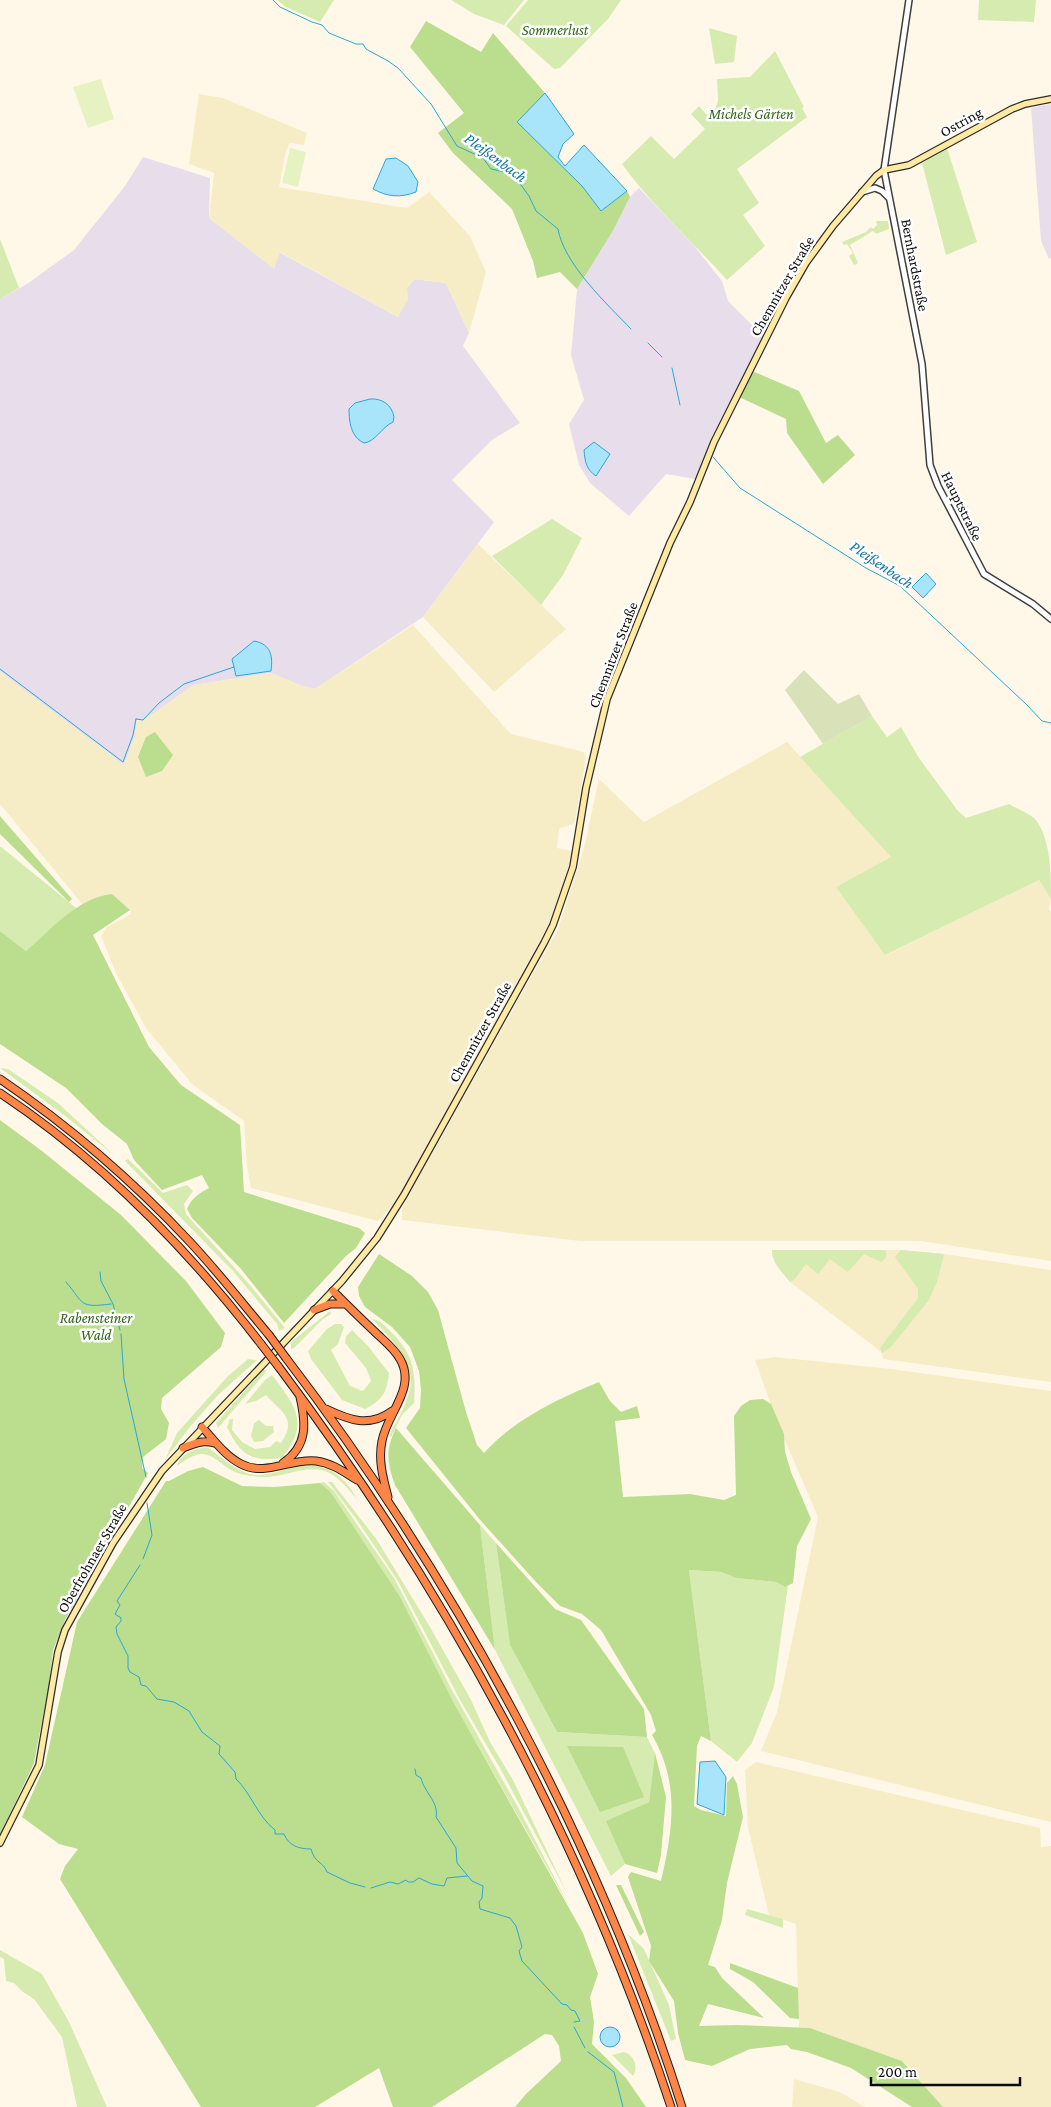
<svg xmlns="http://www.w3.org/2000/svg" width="1051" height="2107" font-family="'Crimson Pro',serif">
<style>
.industrial{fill:#e8deeb}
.farmland{fill:#f6edc7}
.green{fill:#d6ebb0}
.forest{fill:#bbdd8e}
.cemetery{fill:#d9e1b9}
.pitch{fill:#e7f2c2}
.water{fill:#a9e5fa;stroke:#2ba6d6}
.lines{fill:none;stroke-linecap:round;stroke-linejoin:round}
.stream{stroke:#2ba6d6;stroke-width:1}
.tertiary-casing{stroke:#3e3e3e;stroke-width:8}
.secondary-casing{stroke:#2d2d2d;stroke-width:8}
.motorway-casing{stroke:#1c1c1c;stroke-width:9}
.tertiary{stroke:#fff;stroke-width:5}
.secondary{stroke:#ffeaa3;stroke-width:5.5}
.motorway{stroke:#ff8547;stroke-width:7}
.motorway-bridge-casing{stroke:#1c1c1c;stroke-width:9;stroke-linecap:butt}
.motorway-bridge{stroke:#ff8547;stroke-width:7}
.labels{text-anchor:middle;stroke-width:5;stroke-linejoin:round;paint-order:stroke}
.park-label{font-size:15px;font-style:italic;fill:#316618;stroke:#fff}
.street-label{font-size:15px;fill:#0b0b0b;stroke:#fff}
.water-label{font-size:16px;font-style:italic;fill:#0d73a3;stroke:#fff}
</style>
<rect width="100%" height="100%" fill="#fff8e8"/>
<path class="industrial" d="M1051,104v154l-2,1 -8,-18 -10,-133z
M143,157l67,21 -1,40 65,50 5,-16 119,65 9,-29 8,-9 31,4 23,50 -6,13 57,77 -28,17 -40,40 42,42 -71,95 -108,72 -13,-3 -31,-13 -77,12 -51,36 -6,-1 -2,16 -11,29 -124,-93v-373l27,-15 47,-34 51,-64z
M639,188l56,59 27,34 6,20 35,35 -53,104 -15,39 -29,-5 -37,42 -39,-33 -11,-18 -10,-41 15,-24 -13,-45 6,-66 37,-60 16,-32z"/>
<path class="farmland" d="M199,94l24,4 84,35 -3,12 -14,-2 -4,8 -7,36 128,21 22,-16 41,44 16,36 -17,61 -23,-50 -31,-4 -8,9 1,11 -10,18 -118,-65 -6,17 -65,-51 5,-45 -25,-9z
M478,544l88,85 -72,63 -71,-75z
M413,625l98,109 73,18 2,7 -11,62 -2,3 -14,5 -2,19 11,2 3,2 -6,33 -16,39 -153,278 -18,19 -127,-33 -4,-21 -3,-46 -52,-37 -46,-56 -29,-53 -16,-39 6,-9 24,-13 -1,-4 -18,-16 -29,11 -83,-101v-132l124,93 11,-29 2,-16 6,1 51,-36 77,-12 31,13 13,3z
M787,742l105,116 -6,97 153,-75 12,19 -2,10 2,2v350l-130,-20h-341l-178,-21v-12l156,-279 26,-81 15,-69 45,43z
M772,1250h129l43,4 107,16v112l-168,-23 -1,-6 -11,-9 -81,-62 -12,-15 -6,-11z
M775,1357l116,12 160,22v431l-290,-71 16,-39 41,-195 -41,-95 -22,-62z
M756,1762l284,66 1,19 10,-1v261h-108l-41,-46 -92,-33 -11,-1 -3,-103 -27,-9 -21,-87 -3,-58z
M794,2079l46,13 25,15h-73z"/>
<path class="green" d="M277,0h57l-14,22 -34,-15z
M451,0h73l-20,25 -30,-11z
M528,0h93l-13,19 -48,49 -6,1 -48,-43z
M979,0h57l-2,22 -56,-2z
M709,28l28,8 -3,26 -19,2z
M775,51l29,56 -2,1 5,9 -70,52 22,34 -16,12 22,31 -38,34c-35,-39 -74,-73 -105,-116l29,-28 23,23 31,-30 -14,-15 8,-8 8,9 5,-4 2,1 4,-11 -1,-22 33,-2z
M946,149l2,2 29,91 -31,13 -24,-92z
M876,221h12l1,8 -13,5 -3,-3 -23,14 8,18 -4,2 -5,-9 4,-3 -6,-9 -3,1 -2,-3 24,-10 5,-5 2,2 4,-4z
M0,239l19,49 -19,11z
M552,519l30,19 -19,37 -22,30 -49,-49z
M872,716l15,21 14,-10 18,31 39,53 8,7 43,-14c8,5 20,9 27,16 15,21 15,52 15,79l-12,-19 -154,75 -49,-68 55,-30 -91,-100z
M0,846l76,62 -50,43 -26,-20z
M0,1068l8,1 50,34 57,53 -51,-41z
M128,1159l35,34 24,-8 6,6 -9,13 2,10 63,70 36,44 -6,3 -2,-7 -44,-53 -108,-110z
M772,1250h114v8l-5,4 -17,-8 -16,18 -18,-13 -12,15 -12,-10 -12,16 -4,2c-8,-10 -18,-19 -18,-32z
M901,1250l43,4 -7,28 -8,18 -38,47 -9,6 -2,-5 38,-50v-9l-23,-32z
M330,1311l1,3 -9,6 -28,28 -3,1v-7z
M372,1319c9,1 13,7 19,13 23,22 25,40 23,71l-12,12 -11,22 -2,-1c7,-14 16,-28 20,-43 9,-29 -19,-56 -37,-74z
M335,1324h6l3,3 -6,17 -7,6 19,36 13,5 8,-10 -5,-13 -21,-25 1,-7 6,-6 16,16 21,27c-2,19 -6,27 -24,36l-23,-9 -31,-41 -3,-8 19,-22z
M248,1359l9,1 -39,35 -29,33 -24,32 12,-27 51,-57z
M264,1369l2,3 -48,56 -2,-5z
M272,1375c24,32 38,48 10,83 -31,4 -42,-3 -55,-31l3,-8h3l-1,11 10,12 13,7 15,-2 6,-6 5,2c17,-25 0,-31 -15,-48l-10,6 -11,3 20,-24z
M259,1420l7,6h7l1,6 -11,9 -9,1 -3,-6 3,-13z
M207,1447c15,10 31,27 50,28 13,0 25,-5 38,-8 29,-6 49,7 62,32 -10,-11 -20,-25 -35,-29 -21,-4 -41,8 -61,7 -10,-1 -21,-2 -30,-7 -9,-5 -19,-17 -30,-16 -9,1 -17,7 -24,12 4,-13 18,-17 30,-19z
M324,1482l10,9 60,87 58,112 67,119 50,97 -114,-201 -56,-110 -69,-104 -10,-8z
M328,1482h4l45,58 53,87 41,73 19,42 23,38 54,113 -66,-123 -41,-70 -62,-119 -41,-61z
M480,1525l16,18 14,102 47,87 90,5 8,16 -6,49 -42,19 18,43 -14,12 -116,-226z
M689,1570l32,2 15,6 40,4 9,5 3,-2 -14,102 -22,56 -15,19 -26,-21z
M747,1909l36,10v9l-38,-13z
M628,1934l16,15 25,56 7,34 -5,2z
M0,1950l42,24 27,48 38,85h-30l-15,-70 -28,-38 -11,-7 -9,-9 -8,-2 -2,-22 -4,-2z
M624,2052c10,3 15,15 9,24l-21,-21z"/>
<path class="forest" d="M426,21l55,31 12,-19 52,60 -28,29 65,64 19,25 26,-20 3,6 -16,32 -37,60 -17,-17 -23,6 -4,-17 -21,-52 -59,-56 -15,-20 26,-20 -54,-66z
M750,370l49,21 27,52 12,-8 17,20 -32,29 -36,-51 -1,-14 -49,-23z
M155,732l18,23 -11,16 -16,6 -8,-20 8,-20z
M0,816l72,83 -3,3 -69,-68z
M112,894l18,16 -37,25 56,112 32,38 59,40 4,67 115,36 6,5 -9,15 -10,8 -62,67 -43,-54 -49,-51 -5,-9c4,-10 12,-16 22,-21l-7,-13 -40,15 -28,-30 -7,-16 -25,-20 -36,-36 -66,-44v-113l26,20c26,-22 51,-53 86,-57z
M0,1120l42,31 79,64 65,66 39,52 -4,14 -59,51 -1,11 8,14 -3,16 -23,18 -1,11 6,5 -83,147 -12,30 -4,34 -15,79 -34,72z
M379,1254l33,22 16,16 10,18 28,102 11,33 7,8c29,-33 75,-55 115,-71l11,19 11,11 16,-6 3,12 -25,3 8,76 67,-3 34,6 12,-5 -2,-79 7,-10 9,-6 13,-1 8,5 13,30 1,18 6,20 20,47 -14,27 -4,37 -8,4 -9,-5 -40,-4 -15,-6 -32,-2 22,171 -10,-5 -4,10 -3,60 7,4 25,6 1,-33 6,-7 4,8 6,33 -16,66 -5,37 -14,45 7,2 7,11 42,40 -56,-14 -9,22 38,-1 73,3 92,33 41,46h-31l-61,-39 -44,-16 -16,-3 -4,-4 -37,4 -38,17 -27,-6 -7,-27 -4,-32 -25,-40 2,-15 -23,-69 3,-5 30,9c12,-52 19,-98 -9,-146l4,-4 -5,-16 -50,-85 -19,-16 -22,-8 -23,-23 -56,-62 -75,-93 14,-20 1,-18 -2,-19 -9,-24 -18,-20 -27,-20 -6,-11 -1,-9z
M396,1428l84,97 15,125 -100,-165c-8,-22 -10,-35 1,-57z
M203,1467l39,19 32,1 46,-4 10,8 69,104 56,110 128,228 15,41 -8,23 4,25 -2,22 34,34 20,29h-131l11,-13 35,-33 -2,-15 -7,-11 -7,-1 -113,73h-39l-14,-39 -64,39h-114l-141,-228 5,-13 13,-17 -19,-5 -37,-27 23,-52 32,-143 89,-141h3l19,-10z
M496,1543l59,66 26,11 63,89 3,28 -90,-5 -47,-87z
M567,1746l56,1 21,50 -44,15z
M655,1753l11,44 -5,58 -4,18 -32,-9 -19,-43 43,-19z
M616,1885h5l23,47 -4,4z
M730,1963l68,25 1,31 -9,-1 -37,-36 -23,-13z"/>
<path class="cemetery" d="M804,670l34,34 21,-10 13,22 -49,28 -38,-54z"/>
<path class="pitch" d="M101,79l13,40 -26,9 -15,-41z
M290,148l16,4 -8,35 -16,-4z"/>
<path class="water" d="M545,93l29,41 -11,10 -5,13 7,9 19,-21 43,46 -26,20 -19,-25 -65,-64z
M396,158l12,8 10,16 -2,10c-16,6 -28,5 -43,-3l13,-30z
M370,399c12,-1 22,6 24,18l-1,5c-11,5 -18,20 -29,21 -13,-6 -15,-21 -15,-34l6,-6z
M594,442l16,12 -14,22c-10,-7 -11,-14 -12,-26z
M926,573l10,11 -13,14 -11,-11z
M254,641c17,3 19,15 17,30l-35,5 -4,-17z
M715,1761l11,16 -2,38 -27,-11 3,-42z
M600 2037a10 10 0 1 1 20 0a10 10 0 1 1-20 0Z"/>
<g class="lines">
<path class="stream" d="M273,0l7,7 32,15 10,3 7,8 27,11h7l3,5 22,12 10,7 33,36 26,42 26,12 8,11 14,3 16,13 8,11 7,15 22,18c6,35 49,75 73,100
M648,343l14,14
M672,368l8,37
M713,457l27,31 126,80 34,18 127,119 15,16 9,2
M0,669l123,93 10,-27 3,-16
M136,719l7,1 16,-17 25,-19 50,-17
M100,1272l1,9 12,23 7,26
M66,1282c19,22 12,26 45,22
M121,1334l3,45 22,98
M143,1559l9,-24 -5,-32
M140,1565l-23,36 3,4 -5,9 6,4v3l-5,6 1,7 11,22v12l2,4 9,5 2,8 5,1 11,13 17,3 15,9 13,21 18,14 -1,8 16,18 1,7c15,14 22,38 39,51v4h9c5,12 15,15 27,15 4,15 12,12 16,23l23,11 15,4
M415,1769l1,6 5,3c3,14 18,24 15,39l20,31 1,15 15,18 11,5 -1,12 -3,4 1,7 30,9 6,8 6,21 -3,4 3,10 40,43 5,1 4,5 4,1 5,10 -6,1
M371,1888l19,-6 8,2 8,-4 2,2h5l6,-4 13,6 12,2 3,-8 20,-2
M574,2027l11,21
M588,2052l26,20 9,35"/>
<defs>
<path id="tertiary" d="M909,0l-25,170 38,194 8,101 8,21 46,88 49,30 18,15
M862,192l13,-4 7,3 7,7"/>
<path id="secondary" d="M0,1843l39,-78 19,-113 7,-22 48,-87 49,-72 180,-190 35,-43 27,-43 140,-252 9,-18 20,-58 13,-79 21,-89 63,-156 20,-41 24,-60 72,-144 20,-35 27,-37 43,-50 8,-6 25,-5 103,-56 13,-5 26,-5"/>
<path id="motorway" d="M0,1079c69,47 133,102 190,163 28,30 53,62 79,93
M0,1093c101,67 187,155 261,251
M333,1291c13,13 27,27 41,40 9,9 20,17 26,28 17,29 -13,54 -18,82 -4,19 1,37 6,56
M314,1310l16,-6h15
M286,1358c169,221 312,484 396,749
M278,1366c168,224 305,474 393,741
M326,1409c23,11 43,19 66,2
M202,1427c12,13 23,29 39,37 25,13 49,-6 75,-3 16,2 28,11 41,19
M183,1448c12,-5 19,-8 32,-5
M283,1463c25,-17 23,-40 17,-66"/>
</defs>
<use href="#tertiary" class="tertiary-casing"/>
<use href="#secondary" class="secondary-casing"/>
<use href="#motorway" class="motorway-casing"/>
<use href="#tertiary" class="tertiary"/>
<use href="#secondary" class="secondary"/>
<use href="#motorway" class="motorway"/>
<defs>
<path id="motorway-bridge" d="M269,1335l17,23
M261,1344l17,22"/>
</defs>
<use href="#motorway-bridge" class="motorway-bridge-casing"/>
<use href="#motorway-bridge" class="motorway-bridge"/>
</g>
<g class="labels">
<g class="park-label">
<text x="555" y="35">Sommerlust</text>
<text x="751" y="119">Michels Gärten</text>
<text x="96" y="1323">Rabensteiner<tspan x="96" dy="17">Wald</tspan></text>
</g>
<g class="street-label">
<text transform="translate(961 122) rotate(-29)" y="5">Ostring</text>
<text transform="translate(915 265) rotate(79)" y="5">Bernhardstraße</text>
<text transform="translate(782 286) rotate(-60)" y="5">Chemnitzer Straße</text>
<text transform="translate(962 506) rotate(64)" y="5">Hauptstraße</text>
<text transform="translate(613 655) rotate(-69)" y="5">Chemnitzer Straße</text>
<text transform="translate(480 1032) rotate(-61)" y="5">Chemnitzer Straße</text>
<text transform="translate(92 1558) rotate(-60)" y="5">Oberfrohnaer Straße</text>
</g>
<g class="water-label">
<text transform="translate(496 157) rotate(36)" y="6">Pleißenbach</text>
<text transform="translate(882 564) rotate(34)" y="6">Pleißenbach</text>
</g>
</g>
<path d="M871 2077v8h149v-8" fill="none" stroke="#0b0b0b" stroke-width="2.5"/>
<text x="878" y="2077" font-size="15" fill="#0b0b0b" stroke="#ffffff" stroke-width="4" paint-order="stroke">200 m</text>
</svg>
